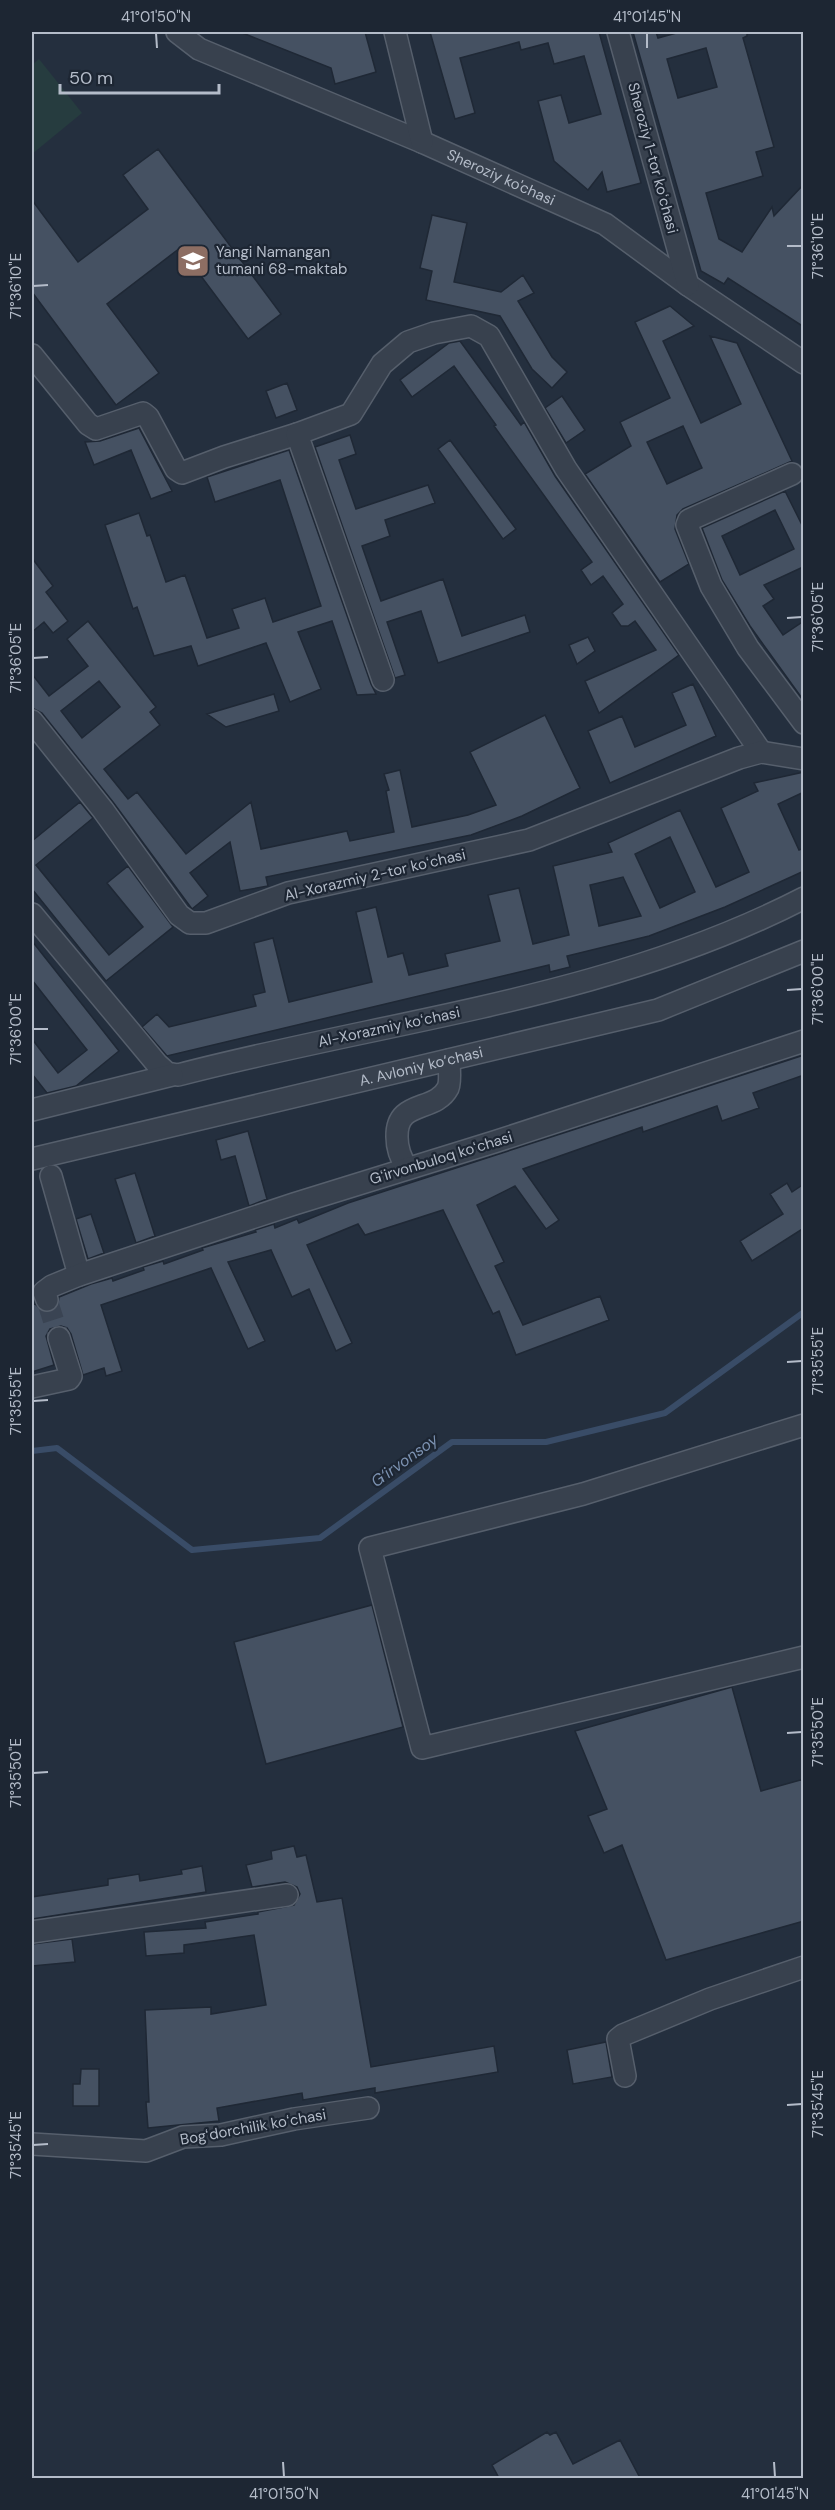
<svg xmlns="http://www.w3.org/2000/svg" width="835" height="2510" font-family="'DM Sans',sans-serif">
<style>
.green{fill:#263c3f}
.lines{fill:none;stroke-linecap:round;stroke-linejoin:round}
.stream{stroke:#394c67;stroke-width:6}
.building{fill:#455162;stroke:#1f2835;stroke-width:1.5;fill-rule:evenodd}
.minor-tunnel{stroke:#3a4453;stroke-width:21;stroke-dasharray:21 10;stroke-linecap:butt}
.minor-casing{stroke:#565f6c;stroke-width:24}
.minor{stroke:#38414e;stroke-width:21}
.ticks{fill:none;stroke:#b4bcc9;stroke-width:2}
.labels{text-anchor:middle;stroke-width:4.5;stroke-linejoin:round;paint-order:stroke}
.street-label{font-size:15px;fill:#b4bcc9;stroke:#1d2633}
.poi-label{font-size:15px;fill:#b4bcc9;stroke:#1d2633;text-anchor:start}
.water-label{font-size:16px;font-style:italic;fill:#7c92b1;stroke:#1d2633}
.neatline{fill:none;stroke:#b4bcc9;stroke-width:2}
.ticks-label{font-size:15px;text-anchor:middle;fill:#b4bcc9}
</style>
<rect width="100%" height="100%" fill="#242f3e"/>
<path class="green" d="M39,59l43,54 -50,41v-89z"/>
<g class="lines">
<path class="stream" d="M32,1451l25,-3 135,102 128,-12 132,-96h94l119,-29 139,-101"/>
</g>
<path class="building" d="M240,32h125l11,40 -41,12 -4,-16z
M430,32h169l42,151 -34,9 -5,-20 -14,18 -34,-29 -16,-60 23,-6 8,28 32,-9 -17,-58 -30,8 -6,-21 -27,7 -2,-8 -59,16 15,55 -20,6z
M633,32h23l2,6 22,-6h67v4l-4,2 31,109 -18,5 7,24 -57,17 13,46 23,13 30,-45 2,9 30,-32v143l-76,-49 -4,6 -23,-13zM706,48l11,39 -39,11 -11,-39z
M158,149l123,165 -33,25 -68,-91 -73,56 52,69 -43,32 -84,-113v-92l46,62 70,-53 -25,-34z
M432,215l35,8 -13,59 47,10 22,-17 11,18 -16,8 34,56 15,15 -15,16 -20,-19 -32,-53 -74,-16 6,-29 -12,-3z
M670,306l24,20 -31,15 38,82 40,-19 -31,-68 27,7 55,118 -109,48 -6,6 -2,14 14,35 -29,18 -75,-108 46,-28 -11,-24 50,-24 -35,-76zM683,426l19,42 -35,16 -20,-42z
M460,341l61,84 3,-3 31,54 124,179 -80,58 -14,-32 71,-31 -21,-29 -7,5h-7l-9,-13 11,-9 -20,-28 -12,9 -10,-15 11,-8 -98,-136 2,-1 -42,-59 -42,31 -12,-17 49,-37z
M287,383l10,27 -21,8 -10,-27z
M562,396l23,34 -19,13 -21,-35z
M139,428l33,63 -21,8 -20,-49 -37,15 -9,-23 15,-1z
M350,435l6,19 -17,6 17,49 72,-24 7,18 -50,17 5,16 -28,10 19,55 62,-22 19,57 63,-21 5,17 -92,31 -17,-52 -34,11 18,53 -10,3 -80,-231z
M450,440l66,89 -13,10 -65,-90z
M289,450l82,234 5,10 -19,1 -25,-74 -34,11 23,57 -31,13 -24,-59 -68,23 -7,-20 -37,10 -17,-49 -4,2 -28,-84 34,-12 8,23 3,-1 16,47 19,-7 22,63 32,-10 -7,-19 33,-11 8,24 48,-16 -41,-126 -65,22 -8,-25z
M785,491l19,38v40l-1,-2 -39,18 10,14 -11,7 20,29 21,-14v80l-54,-75 -28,-46 -20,-52zM775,510l19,39 -54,26 -18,-39z
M32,558l21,28 -7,6 22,29 -15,12 -9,-11 -12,10z
M88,621l68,86 -6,5 10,13 -56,44 24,30 9,-7 49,62 65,-52 10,47 86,-18 3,10 44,-9 -8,-41 3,-1 -5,-16 16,-4 12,57 56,-12 28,-10 -26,-53 75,-37 35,73 -58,28 -51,19 -205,42 2,9 -28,5 -10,-49 -40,31 18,23 -16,13 -79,-107 -71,-89 -10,-5v-34l17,22 39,-30 -21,-27zM99,681l21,26 -38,31 -21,-27z
M588,637l7,14 -18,13 -8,-19z
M693,684l23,52 -106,47 -22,-52 34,-15 13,31 51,-22 -14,-32z
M274,694l5,17 -53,16 -19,-13z
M804,772v20l-26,12 21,46 5,-2v23l-79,36 -76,29 -82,20 3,11 -20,5 -1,-7 -382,91 -25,-29 15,-13 12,13 87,-21 -3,-11 12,-3 -11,-49 19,-5 16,64 83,-20 -16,-70 20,-5 12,50 15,-4 6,22 39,-9 -3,-12 55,-13 -12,-46 31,-7 14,56 36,-9 -16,-69 59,-14 -4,-9 72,-33 36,77 33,-15 -28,-64 37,-17 -4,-8zM670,837l25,55 -35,16 -25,-54zM623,877l18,39 -42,10 -9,-41z
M80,802l13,16 -57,47 73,90 34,-28 -36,-44 21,-17 45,61 -67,54 -74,-92v-48z
M32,941l87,110 -43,35 -29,7 -15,-19v-35l26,34 29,-23 -55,-70z
M804,1055v20l-51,18 6,15 -37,13 -5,-15 -74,26 -1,-5 -119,42 36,51 -13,9 -31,-43 -38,19 27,57 -9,4 28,59 77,-29 9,24 -93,35 -17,-44 -6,3 -50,-104 -78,25 -7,-11 -51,21 45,98 -16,8 -27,-62 -17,8 -21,-47 -43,12 37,79 -17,8 -37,-81 -110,37 21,66 -16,5 -2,-8 -21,7 -12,-41 -4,-6 -6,-2 -11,3 -4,7 8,29 -22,7v-67l3,-1 9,8h7l6,-4 2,-11 32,-13 21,-6 1,3 31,-11 -1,-3 20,-6 1,3 39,-14 -1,-2 54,-16 -1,-2 19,-6 1,4 22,-9 2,4 49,-20z
M248,1131l19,68 -18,7 -14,-50 -14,4 -5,-20z
M135,1173l20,63 -19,7 -21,-64z
M787,1183l5,9 12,-8v44l-52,33 -12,-20 43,-27 -13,-20z
M91,1214l13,39 -16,6 -12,-40z
M372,1605l31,122 -137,37 -32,-122z
M732,1687l29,104 43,-12v142l-138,39 -44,-115 -18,8 -16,-37 19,-7 -32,-78z
M294,1846l3,11 9,-2 11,47 25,-4 29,169 123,-21 4,26 -123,21v-5l-72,12 -1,-7 -85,15 2,13 -71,7 -2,-26h3l-4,-92 66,-3v7l55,-9 -12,-70 -70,10v8l-38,3 -2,-24 62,-4 -1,-6 53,-8v-2l36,-7 6,-11 -3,-7 -12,-5 -33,5 -6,-22 26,-6 -1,-8z
M202,1866l4,26 -174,27v-22l76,-12v-6l31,-5 1,7 42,-7 -1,-4z
M72,1939l3,23 -43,4v-22z
M606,2042l6,35 -39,7 -6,-34z
M81,2069h18v37h-26v-22h7z
M547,2432l3,3 6,-3 17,32 47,-24 20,38h-141l-7,-13z"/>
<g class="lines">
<path class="minor-tunnel" d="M47,1300l12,38"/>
<defs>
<g id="minor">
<path id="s1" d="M177,32l22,17 223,93 183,82 83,61 116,78"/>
<path d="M395,32l27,110"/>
<path d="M618,32l70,253"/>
<path d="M32,355l56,69 8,5 47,-16 5,4 28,52 6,4 42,-16 73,-23"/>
<path d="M792,474l-103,46 -2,5 24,61 37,62 56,75"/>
<path d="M383,680l-86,-246 54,-20 31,-50 26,-22 26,-9 37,-7 18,10 77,133 195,283"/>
<path d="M32,721l71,89 76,105 11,8h16l82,-30 241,-53 210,-82 22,-6 43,7"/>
<path d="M32,914l125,150 10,9 11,2c210,-55 430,-76 626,-177"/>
<path d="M32,1110l140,-35"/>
<path id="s2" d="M32,1159l626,-149 146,-59"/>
<path d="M407,1168c-6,-9 -10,-19 -10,-31 -1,-38 38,-24 51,-49 3,-7 1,-20 1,-28"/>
<path d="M51,1176l28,99"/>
<path d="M47,1300l-3,-8 8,-6 27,-11 215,-71 200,-62 310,-101"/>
<path d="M32,1387l37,-8 2,-3 -12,-38"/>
<path d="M804,1425l-221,69 -213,54 52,200 382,-91"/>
<path d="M32,1932l255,-37"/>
<path d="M625,2076l-7,-37 5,-4 87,-36 94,-32"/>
<path d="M32,2144l114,7 37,-14 38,-2 73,-16 74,-11"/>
</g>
</defs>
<use href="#minor" class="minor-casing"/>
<use href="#minor" class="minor"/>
</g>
<path class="ticks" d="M156,33l1,15M647,33v15M787,246h15M33,286l15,-1M787,618l15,-1M33,658l15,-1M787,990l15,-1M33,1029h15M787,1362l15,-1M33,1401l15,-1M787,1733l15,-1M33,1773l15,-1M787,2105l15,-1M33,2145l15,-1M283,2462l1,15M774,2462l1,15"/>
<defs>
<symbol id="school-square" viewBox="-11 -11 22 22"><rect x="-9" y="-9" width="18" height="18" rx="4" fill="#8d6e63" stroke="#1d2633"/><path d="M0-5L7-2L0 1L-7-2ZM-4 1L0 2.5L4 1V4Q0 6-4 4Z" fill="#fff"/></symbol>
</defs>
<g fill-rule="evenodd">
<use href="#school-square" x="174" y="242" width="38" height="38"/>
</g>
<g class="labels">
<g class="street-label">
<text transform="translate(653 158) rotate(75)" y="5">Sheroziy 1-tor koʻchasi</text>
<text dy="5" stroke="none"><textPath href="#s1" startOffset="356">Sheroziy ko'chasi</textPath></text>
<text transform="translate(375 875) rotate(-13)" y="5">Al-Xorazmiy 2-tor koʻchasi</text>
<text transform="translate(389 1027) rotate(-12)" y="5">Al-Xorazmiy koʻchasi</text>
<text dy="5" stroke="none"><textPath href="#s2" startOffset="400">A. Avloniy ko‘chasi</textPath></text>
<text transform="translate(441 1158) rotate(-17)" y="5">Gʻirvonbuloq koʻchasi</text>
<text transform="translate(253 2127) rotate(-10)" y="5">Bogʻdorchilik koʻchasi</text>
</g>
<g class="poi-label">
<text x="216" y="257">Yangi Namangan<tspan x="216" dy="17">tumani 68-maktab</tspan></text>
</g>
<g class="water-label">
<text transform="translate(404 1460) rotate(-36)" y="6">G‘irvonsoy</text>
</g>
</g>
<rect width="835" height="2510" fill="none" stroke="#1d2633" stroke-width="66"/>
<path d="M60 84v9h159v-9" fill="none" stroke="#b4bcc9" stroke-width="3"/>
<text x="69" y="84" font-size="18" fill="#b4bcc9" stroke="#1d2633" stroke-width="4.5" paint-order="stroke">50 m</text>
<rect x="33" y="33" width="769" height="2444" class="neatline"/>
<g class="ticks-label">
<text x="156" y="22">41°01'50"N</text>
<text x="647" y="22">41°01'45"N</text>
<text transform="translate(818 246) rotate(-90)" y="5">71°36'10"E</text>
<text transform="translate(16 286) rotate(-90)" y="5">71°36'10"E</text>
<text transform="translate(818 617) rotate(-90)" y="5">71°36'05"E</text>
<text transform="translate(16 658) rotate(-90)" y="5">71°36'05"E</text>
<text transform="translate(818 989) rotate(-90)" y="5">71°36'00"E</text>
<text transform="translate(16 1029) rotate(-90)" y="5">71°36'00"E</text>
<text transform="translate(818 1361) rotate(-90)" y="5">71°35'55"E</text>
<text transform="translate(16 1401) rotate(-90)" y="5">71°35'55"E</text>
<text transform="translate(818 1732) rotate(-90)" y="5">71°35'50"E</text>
<text transform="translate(16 1773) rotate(-90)" y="5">71°35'50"E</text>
<text transform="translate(818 2104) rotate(-90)" y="5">71°35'45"E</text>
<text transform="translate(16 2145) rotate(-90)" y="5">71°35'45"E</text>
<text x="284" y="2499">41°01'50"N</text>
<text x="775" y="2499">41°01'45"N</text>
</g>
</svg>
